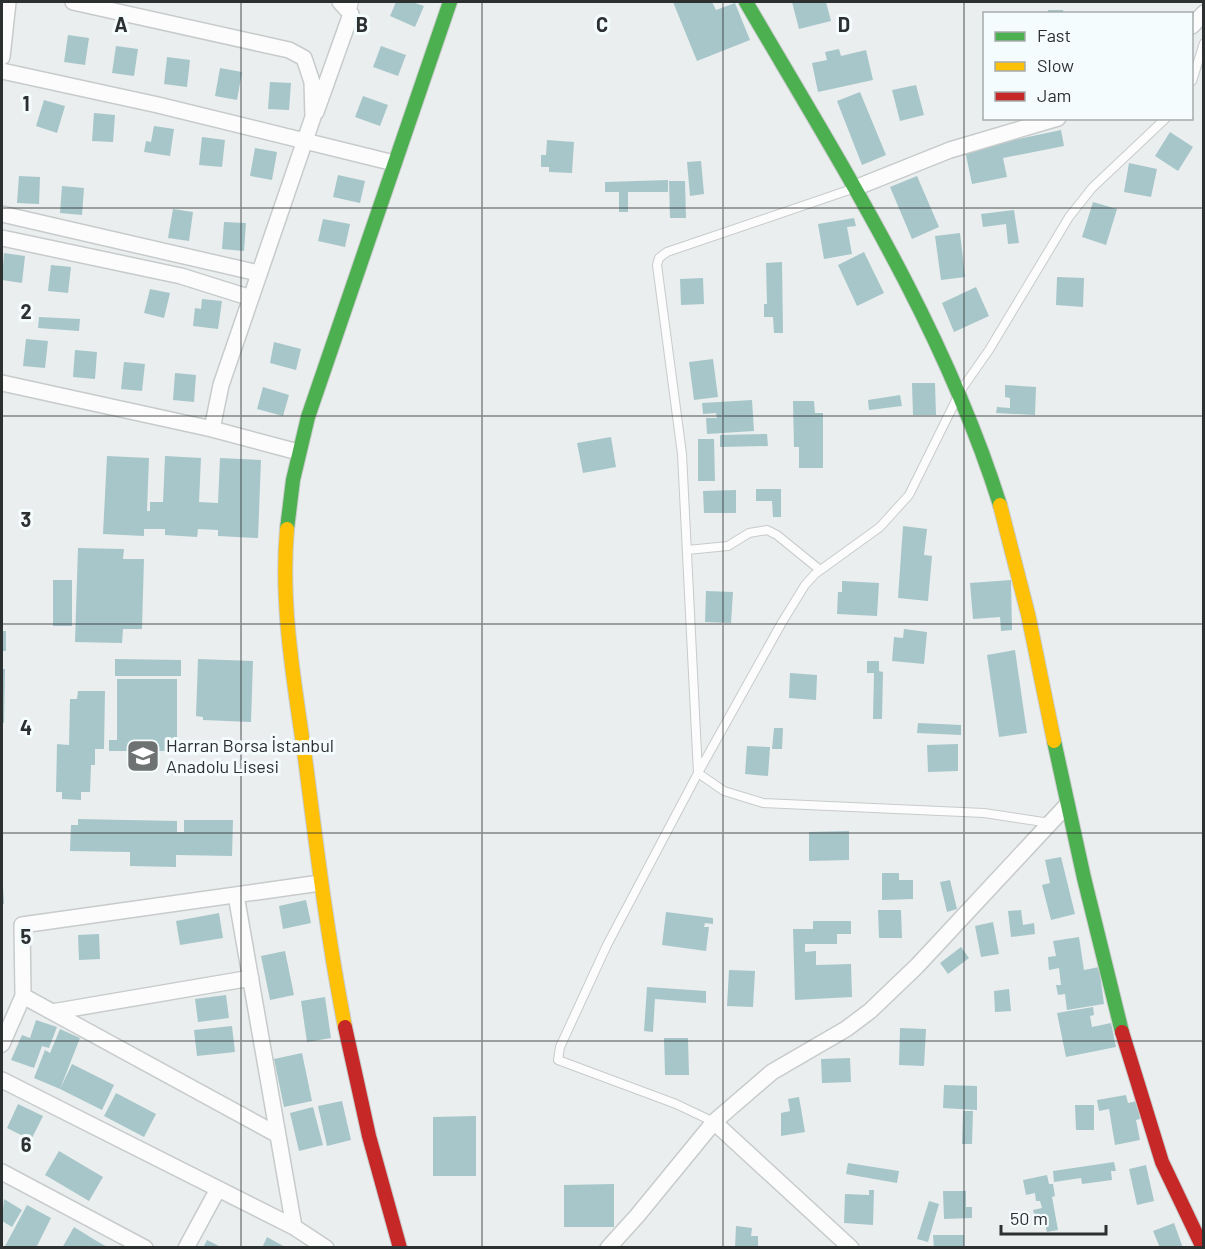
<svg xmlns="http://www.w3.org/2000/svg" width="1205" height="1249" font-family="Barlow,sans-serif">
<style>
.building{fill:#a7c6ca}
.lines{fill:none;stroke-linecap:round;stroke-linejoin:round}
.lane-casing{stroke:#c8cbcb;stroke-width:10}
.street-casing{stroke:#c8cbcb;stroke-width:18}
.fast-casing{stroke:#c8cbcb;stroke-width:16}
.slow-casing{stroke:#c8cbcb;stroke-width:16}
.jam-casing{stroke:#c8cbcb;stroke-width:16}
.lane{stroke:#fcfcfc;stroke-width:8}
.street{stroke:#fcfcfc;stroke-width:15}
.fast{stroke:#4caf50;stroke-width:14}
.slow{stroke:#ffc107;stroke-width:14}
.jam{stroke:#c62828;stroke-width:14}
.grid{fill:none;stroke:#2d3030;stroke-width:1.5;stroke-opacity:0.55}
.labels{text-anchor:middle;stroke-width:6;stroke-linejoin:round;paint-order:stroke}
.poi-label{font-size:18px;fill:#2d3030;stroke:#f5fcfd;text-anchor:start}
.grid-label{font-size:20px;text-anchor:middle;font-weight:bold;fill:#2d3030;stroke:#f5fcfd;stroke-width:6;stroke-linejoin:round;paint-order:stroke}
</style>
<rect width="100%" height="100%" fill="#eaeeee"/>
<path class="building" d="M396,2h16l12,4 -9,21 -25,-11z
M673,2h39l4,8 19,-7 15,37 -53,21z
M792,2h34l5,19 -32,8z
M1048,10h15v4h-15z
M68,35l21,3 -4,27 -21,-3z
M116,46l22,3 -4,27 -22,-3z
M381,46l25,9 -8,21 -25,-9z
M839,49l2,7 25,-6 7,30 -55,12 -6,-29 15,-3 -2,-8z
M167,57l23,3 -3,27 -23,-3z
M220,68l22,4 -5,28 -22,-4z
M270,82l21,1 -2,27 -21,-1z
M916,85l8,30 -24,6 -8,-31z
M860,92l26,63 -24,10 -25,-64z
M363,96l25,9 -8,21 -25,-9z
M44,100l21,6 -8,27 -21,-7z
M94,113l21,2 -2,27 -21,-1z
M154,126l20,3 -4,27 -26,-4 2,-11 5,1z
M1061,130l3,16 -61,12 4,19 -35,7 -7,-34z
M1170,132l23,15 -15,24 -23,-15z
M202,137l23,3 -3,27 -23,-2z
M547,140l27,2 -2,31 -23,-1v-5h-8v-12h5z
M255,148l22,4 -5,28 -22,-4z
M701,161l3,33 -14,2 -3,-34z
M1129,163l28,6 -6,28 -27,-5z
M338,175l27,6 -5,22 -27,-6z
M19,176l21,1 -1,27 -22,-1z
M917,176l22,51 -27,12 -22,-52z
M668,180v12h-40v20h-9v-20h-14v-10z
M669,181h16l1,37h-16z
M62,186l22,2 -2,27 -22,-2z
M1093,202l24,7 -11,36 -24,-8z
M173,209l20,3 -4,29 -21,-3z
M1014,210l5,33 -11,1 -2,-20 -23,3 -2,-13z
M854,218l2,8 -9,1 5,27 -28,5 -6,-35z
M323,219l27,5 -5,23 -27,-6z
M224,222l22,1 -2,28 -22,-2z
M960,233l5,44 -24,3 -6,-44z
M864,252l20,41 -27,13 -19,-41z
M4,253l21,3 -3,27 -20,-3z
M782,262l1,71h-9l-1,-16h-9v-13h3l-1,-41z
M51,265l20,2 -3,26 -20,-2z
M1057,277l27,1 -1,29 -27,-2z
M703,278l1,26 -23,1 -1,-26z
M976,287l13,29 -35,16 -12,-29z
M150,289l20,4 -6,25 -20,-5z
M202,299l20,2 -4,28 -25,-3 2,-18 6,1z
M39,317l41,2 -1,12 -41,-3z
M26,339l22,2 -3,27 -22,-2z
M274,342l27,7 -5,21 -26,-7z
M75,350l22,2 -2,27 -22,-2z
M713,359l5,38 -24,3 -5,-38z
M124,362l21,2 -3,27 -21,-2z
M175,373l21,2 -2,27 -21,-2z
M912,383h23l1,32h-23z
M1005,385l31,2 -1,28 -39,-2 1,-6 13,1v-10l-5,-1z
M263,387l26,8 -6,21 -26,-7z
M900,395l2,11 -33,4 -1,-10z
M752,400l2,31 -47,3 -1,-16h11l-1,-5 -13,1 -1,-11z
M793,401h21l1,12h8v55h-24v-21h-5z
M767,434l1,12 -48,1v-12z
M611,437l5,30 -33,6 -6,-30z
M698,439h16l1,42h-17z
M107,456l42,2 -2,53h3v-9h13l2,-46 36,2 -2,44 19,1 2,-45 41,2 -3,78 -40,-2v-6l-20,-1 -1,8 -32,-2v-6h-21v7l-41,-2z
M756,489h25v28h-8l-1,-16h-16z
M736,490v23h-32l-1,-22z
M903,526l24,3 -3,26 8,1 -4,45 -30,-3z
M78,548l46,1 -1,10h21l-2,70h-19l-1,14 -47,-1z
M53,580h19v46h-19z
M1011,580l1,50 -11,1 -1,-14 -27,2 -3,-36z
M842,581l37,2 -2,33 -40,-2 1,-22h4z
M706,591l27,1 -2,31 -26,-1z
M904,629l23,3 -3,32 -32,-3 2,-24 9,1z
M2,631h4v20h-4z
M1015,650l12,83 -28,4 -12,-82z
M115,659l66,1v16h-66z
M198,659l55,2 -2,61 -48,-2v-3l-7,-1z
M867,661h12v10l4,1 -1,47h-9l1,-46h-7z
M2,669h3l-1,54h-2z
M790,673l27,2 -1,25 -27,-2z
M117,679h60v72h-68v-11h8z
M78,691h27l-1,58h-9v16h-4l-1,27h-9v8l-19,-1v-7h-6l1,-48 12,1 1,-46h7z
M918,723l43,2v10l-44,-2z
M774,728h9l-1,21h-10z
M958,744v27l-30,1 -1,-27z
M747,746l23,1 -2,29 -23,-2z
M78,819l99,2v11h7v-12h49l-1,36 -56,-1v12l-46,-1v-14l-60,-1 1,-26h7z
M849,831v29l-40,1v-29z
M1061,857l14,57 -24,6 -9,-35 8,-2 -5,-23z
M882,873h17v7h14v19l-31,1z
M950,880l7,29 -10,3 -7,-30z
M2,887h1l1,17h-2z
M306,900l5,23 -28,6 -4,-23z
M878,910h23l1,28h-23z
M1021,910l2,15 11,-2 1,11 -24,3 -3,-26z
M666,912l47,6v6l-8,-1 -1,4h5l-3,24 -44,-6z
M219,913l4,25 -43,7 -4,-24z
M813,921h38v13h-14v10h-32v8l11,-1v14l35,-1 1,33 -57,3 -2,-71h20z
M993,922l6,32 -18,3 -6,-31z
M99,934l1,25 -21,1 -1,-25z
M1079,937l5,33 15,-3 5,37 -37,6 -2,-16 -7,1 -2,-10h5l-2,-17 -10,2 -1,-13 8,-1 -3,-15z
M961,947l8,11 -21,16 -8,-11z
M285,951l9,44 -24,5 -9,-44z
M729,970l26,1 -2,36 -26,-1z
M647,987l59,4v12l-51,-4 -2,33 -9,-1z
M1009,989l2,22 -16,1 -1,-21z
M226,995l3,23 -31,4 -3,-23z
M325,997l6,41 -24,4 -6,-41z
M1093,1007l1,8 -4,1 2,11 19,-4 5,24 -50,10 -9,-44z
M36,1020l21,7 -8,21 -7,-2 -8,22 -23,-8 11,-25 8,3z
M232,1026l3,26 -38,4 -3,-26z
M900,1028l26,1 -2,37 -25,-1z
M60,1029l20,9 -20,51 -26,-11 11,-28 5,3z
M664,1038h24l1,37h-24z
M302,1053l10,48 -28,6 -10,-48z
M850,1058l1,24 -29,1 -1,-24z
M72,1064l42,21 -12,25 -42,-21z
M944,1085l33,1v24l-34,-2z
M116,1093l40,21 -12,23 -40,-21z
M1126,1095l2,8 9,-2 3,18 -4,1 4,20 -25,5 -6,-36 -10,2 -2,-11z
M799,1097l6,35 -24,4v-23l9,-2 -2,-12z
M342,1101l9,39 -24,6 -9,-40z
M18,1104l25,12 -12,24 -24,-12z
M1075,1105h19v25h-18z
M313,1107l10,38 -24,6 -9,-38z
M963,1111h10l-1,33h-10z
M476,1116v60h-43v-59z
M59,1151l44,26 -14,24 -44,-26z
M1114,1162l2,9h-5l1,9 -30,4 -1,-6 -27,4 -1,-11z
M848,1163l51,8 -2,12 -51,-9z
M1146,1165l8,36 -17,4 -8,-36z
M1047,1175l2,9h4l2,12 -3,1 6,33 -11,2 -3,-12 -8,2 -3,-12 9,-2 -2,-7h-4l-1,-8 -9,2 -3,-15z
M614,1184v43h-50v-42z
M869,1190h5l-1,35 -29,-2 1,-29 24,1z
M943,1191h23v16h6v11l-28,1z
M4,1199l18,11 -10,17 -10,-6z
M929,1201l10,3 -11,38 -11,-3z
M27,1205l24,13 -15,30h-32z
M1174,1223l9,25h-23l-7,-17z
M736,1226l16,2 -1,8h7v12h-23z
M74,1227l21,13 14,8h-47z
M933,1235h31v13h-30z
M267,1237l20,11h-25z
M207,1240l16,8h-20z"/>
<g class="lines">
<defs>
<path id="lane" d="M351,14l3,-12
M1192,81l12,-38
M855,188l-188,64 -8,6 -2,7 25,189 16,319 26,18 39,12 221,10 66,10
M687,550l41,-4 21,-13 18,-3 10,5 43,35
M714,1122l-38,-18 -118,-44 2,-13 47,-102 91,-172 83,-149 24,-39 10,-11 65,-47 29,-32 52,-105 28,-40 80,-133 23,-29 74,-70"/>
<path id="street" d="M73,2l216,48 15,8 8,24 1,35 -92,268 -9,44
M1192,26l12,-13
M2,57l6,-55
M2,71l156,34 236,58
M316,112l35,-98 -11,-12
M855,188l95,-38 108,-32
M2,214l256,59
M2,238l179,38 70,22
M2,383l210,46 86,23
M236,895l58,332
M23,996l255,139
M52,1012l199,-34
M2,1044l21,-48 -1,-71 298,-42
M2,1080l292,147 32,21
M714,1122l137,126
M2,1172l143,76
M186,1248l32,-59
M608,1248l29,-32 77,-94 58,-50 74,-43 24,-18 47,-45 150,-161"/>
<path id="fast" d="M746,2c95,163 197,322 254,503
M287,529l6,-49 15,-63 142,-415
M1054,741l30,137 38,154"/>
<path id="slow" d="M1000,505l28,109 26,127
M287,529c-7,79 8,157 19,236 11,87 22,175 39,262"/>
<path id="jam" d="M345,1027l24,109 31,112
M1122,1032l40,130 41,86"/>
</defs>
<use href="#lane" class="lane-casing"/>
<use href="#street" class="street-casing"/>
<use href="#fast" class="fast-casing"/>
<use href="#slow" class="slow-casing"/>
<use href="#jam" class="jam-casing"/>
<use href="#lane" class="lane"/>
<use href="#street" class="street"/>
<use href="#fast" class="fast"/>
<use href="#slow" class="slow"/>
<use href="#jam" class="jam"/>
</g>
<path class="grid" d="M241,2v1246M482,2v1246M723,2v1246M964,2v1246M2,208h1202M2,416h1202M2,624h1202M2,833h1202M2,1041h1202"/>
<defs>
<symbol id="school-square" viewBox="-11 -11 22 22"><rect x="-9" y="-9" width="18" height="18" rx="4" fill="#6f7272" stroke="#f5fcfd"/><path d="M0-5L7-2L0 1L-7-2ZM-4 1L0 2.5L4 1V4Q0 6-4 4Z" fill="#fff"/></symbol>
</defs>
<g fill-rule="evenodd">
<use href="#school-square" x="124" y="737" width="38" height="38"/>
</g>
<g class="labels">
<g class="poi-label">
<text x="166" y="752">Harran Borsa İstanbul<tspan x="166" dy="21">Anadolu Lisesi</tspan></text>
</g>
</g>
<g class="grid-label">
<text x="121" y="32">A</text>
<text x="362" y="32">B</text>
<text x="602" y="32">C</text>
<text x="844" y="32">D</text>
<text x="26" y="111">1</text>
<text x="26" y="319">2</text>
<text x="26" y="527">3</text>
<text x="26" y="735">4</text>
<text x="26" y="944">5</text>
<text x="26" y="1152">6</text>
</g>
<rect width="1205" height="1249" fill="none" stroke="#2d3030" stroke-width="6"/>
<rect x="983" y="12" width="210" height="108" fill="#f5fcfd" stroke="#a5aaab" stroke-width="1.5"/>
<rect x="995" y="32" width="30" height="9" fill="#4caf50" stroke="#a5aaab" stroke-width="1.5"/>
<text x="1037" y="42" font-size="18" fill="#2d3030">Fast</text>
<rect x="995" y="62" width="30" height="9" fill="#ffc107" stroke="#a5aaab" stroke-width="1.5"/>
<text x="1037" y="72" font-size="18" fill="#2d3030">Slow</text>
<rect x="995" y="92" width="30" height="9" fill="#c62828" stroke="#a5aaab" stroke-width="1.5"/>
<text x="1037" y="102" font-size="18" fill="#2d3030">Jam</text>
<path d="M1001 1225v9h105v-9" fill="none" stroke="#2d3030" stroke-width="3"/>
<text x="1010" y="1225" font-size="18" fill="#2d3030" stroke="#f5fcfd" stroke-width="4.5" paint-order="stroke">50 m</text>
</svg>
